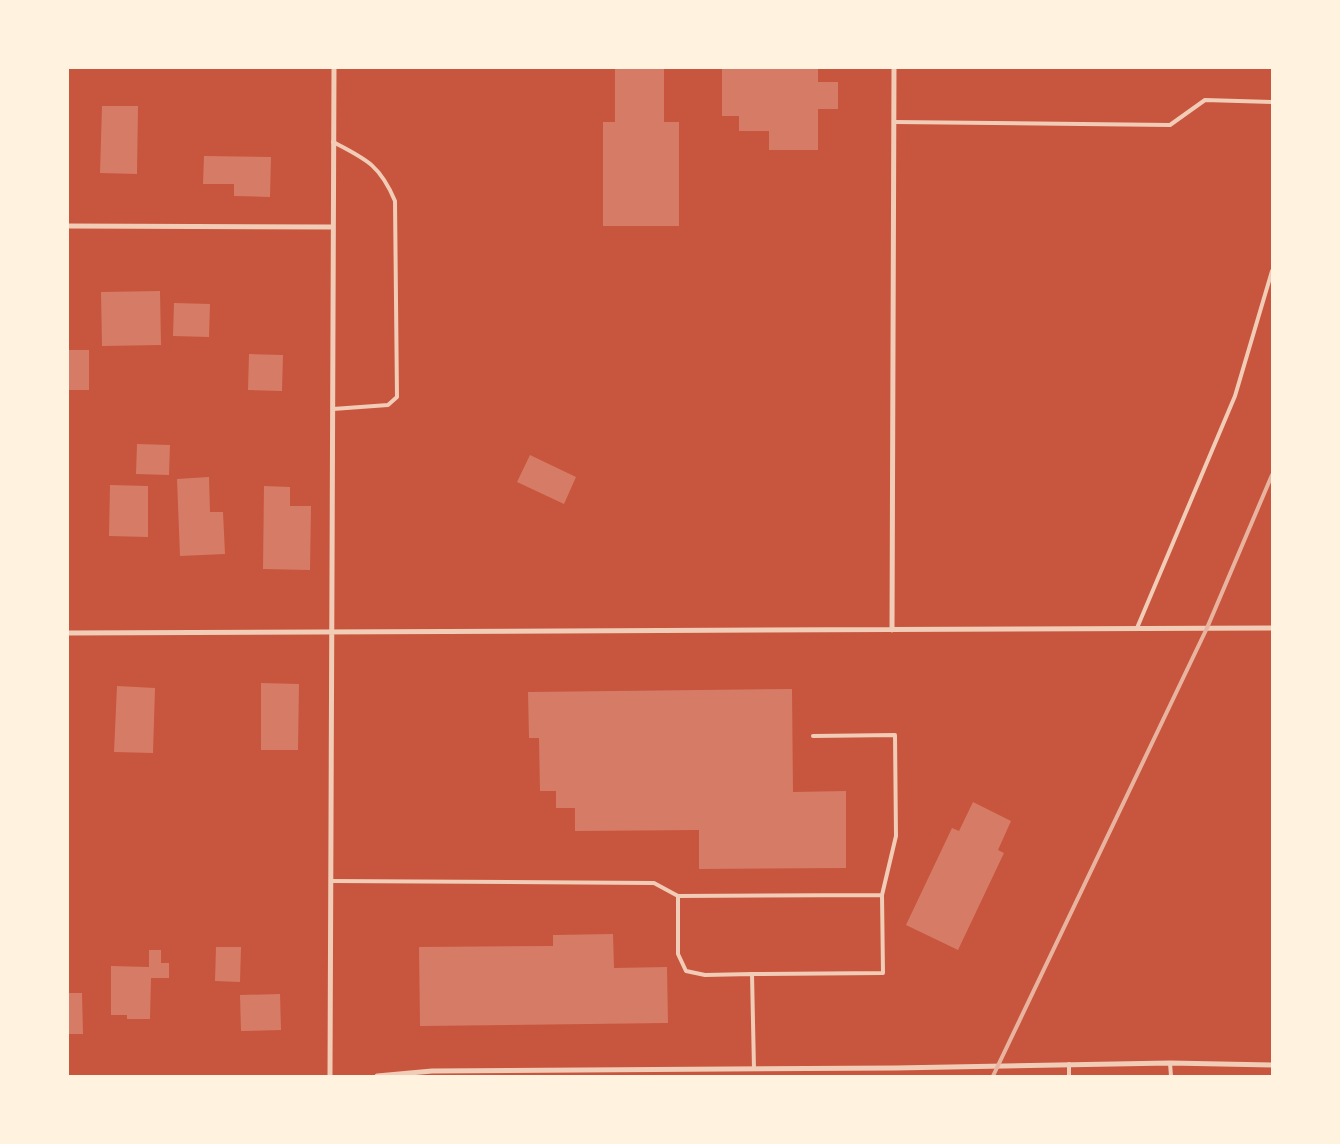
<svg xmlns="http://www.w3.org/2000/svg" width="1340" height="1144" font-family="'Archivo Narrow',sans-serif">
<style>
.building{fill:#d67c66}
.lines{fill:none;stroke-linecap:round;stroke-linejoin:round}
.service{stroke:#f1ccb7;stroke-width:4}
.minor{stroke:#f1ccb7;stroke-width:5}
.rail{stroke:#e9b49f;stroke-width:4}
</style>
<rect width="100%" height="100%" fill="#c8553d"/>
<path class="building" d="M615,68h49v54h15v104h-76v-104h12z
M722,68h96v14h20v27h-20v41h-49v-19h-30v-15h-17z
M102,106h36l-1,68 -37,-1z
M204,156l67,1 -1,40 -36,-1v-12h-31z
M160,291l1,54 -59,1 -1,-54z
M174,303l36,1 -1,33 -36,-1z
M68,350h21v40h-21z
M249,354l34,1 -1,36 -34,-1z
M137,444l33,1 -1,30 -33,-1z
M530,455l46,22 -12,27 -47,-22z
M209,477l1,35h13l2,42 -45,2 -3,-77z
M110,485l38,1v51l-39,-1z
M264,486l26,1v19h21l-1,64 -47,-1z
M261,683l38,1 -1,66h-37z
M117,686l38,2 -2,65 -39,-1z
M792,689l1,103 53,-1v77l-147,1v-39l-124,1v-23h-19v-17h-16l-1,-53h-10l-1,-46z
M973,802l38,19 -13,29 6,3 -46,97 -52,-25 46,-97 7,3z
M613,934l1,34 53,-1 1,56 -248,3 -1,-79 134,-1v-11z
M216,947h25l-1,35 -25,-1z
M149,950h12v13h8v15h-18l-1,41h-23v-4h-16v-49l38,1z
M68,993h14l1,41h-15z
M280,994l1,36 -40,1 -1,-36z"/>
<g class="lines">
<path class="service" d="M894,122l276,3 35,-25 67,2
M333,409l55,-4 9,-8 -2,-196c-15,-36 -29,-42 -62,-59
M1137,628l98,-232 37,-125
M813,736l82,-1 1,101 -14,59
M331,881l323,2 24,13 204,-1 1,78 -131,1 2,95
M678,896v58l8,17 19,4 47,-1
M1170,1063l1,13
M1069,1064v12"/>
<path class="minor" d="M68,226l265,1
M892,630l2,-562
M68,633l1204,-5
M330,1076l4,-1008
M377,1076l55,-5 463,-3 275,-5 102,2"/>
<path class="rail" d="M993,1076l214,-448 65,-153"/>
</g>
<rect width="1340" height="1144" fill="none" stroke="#fff3e0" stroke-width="138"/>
</svg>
